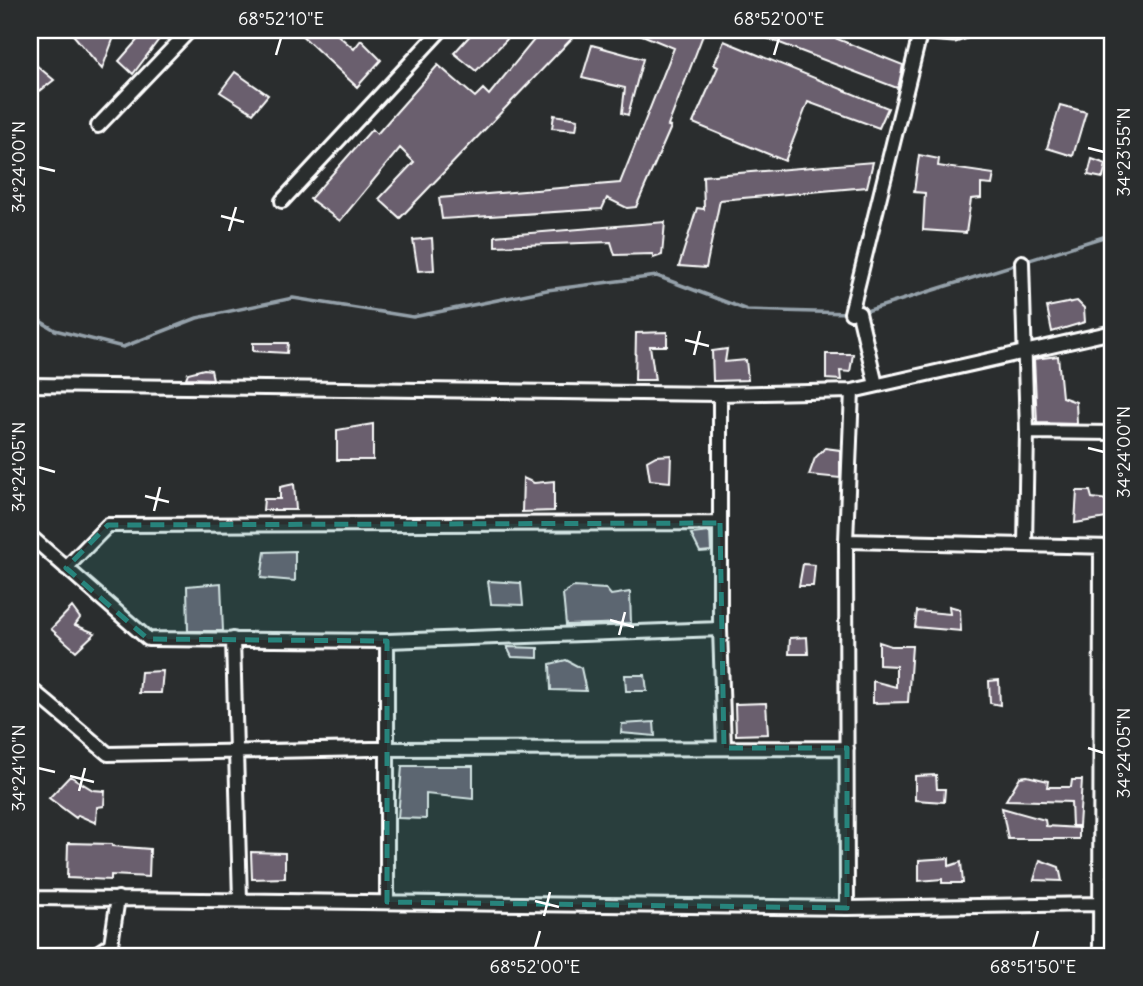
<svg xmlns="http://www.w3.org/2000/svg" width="1143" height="986" font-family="Delius,sans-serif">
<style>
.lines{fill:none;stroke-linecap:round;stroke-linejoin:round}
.stream{stroke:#95a1aa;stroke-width:3.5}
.building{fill:#6b5f6e;stroke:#fff;stroke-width:2}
.minor-casing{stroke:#fff;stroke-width:18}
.major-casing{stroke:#fff;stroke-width:21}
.minor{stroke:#2a2d2e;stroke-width:12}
.major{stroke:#2a2d2e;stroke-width:16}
.marked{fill:#27847c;fill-opacity:0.2;stroke:#27847c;stroke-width:5;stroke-dasharray:14 9;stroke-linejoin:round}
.ticks{fill:none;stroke:#fff;stroke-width:2.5}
.neatline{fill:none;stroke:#fff;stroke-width:2.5}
.ticks-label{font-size:18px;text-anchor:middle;fill:#fff}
</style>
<rect width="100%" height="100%" fill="#2a2d2e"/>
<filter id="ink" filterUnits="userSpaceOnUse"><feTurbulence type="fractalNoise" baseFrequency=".0143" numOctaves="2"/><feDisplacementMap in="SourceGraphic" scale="14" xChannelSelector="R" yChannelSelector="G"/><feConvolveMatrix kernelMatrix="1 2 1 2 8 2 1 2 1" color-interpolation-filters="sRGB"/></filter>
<g filter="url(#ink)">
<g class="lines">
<path class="stream" d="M860,313l253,-79
M30,315l25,15 68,17 74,-29 96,-20 120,19 134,-27 110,-14 90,34 102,3"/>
</g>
<path class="building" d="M69,30h39l6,7 -12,32z
M146,30h20l-33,44 -14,-13z
M296,30h36l22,19 7,-9 20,20 -24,27z
M475,30h41l-40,41 -22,-18z
M542,30h38l-180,188 -21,-19 35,-37 -14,-14 -60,73 -30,-22 62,-70 5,5 61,-69 37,32 8,-8 6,6z
M630,30h52l21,5 -35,91 3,1 -35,80 -9,1 -20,-10 -5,11 -160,10 -3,-21 181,-15 54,-135z
M746,30h69l88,35 -4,19 -2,4z
M724,41l164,67 -9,20 -71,-26 -23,59 -92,-38 25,-56 -4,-2z
M592,45l51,14 -15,56 -6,-2 3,-25 -43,-10z
M30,60l24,20 -14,11 -10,-8z
M235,72l33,23 -15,18 -33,-21z
M1060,105l26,7 -13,44 -26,-8z
M554,115l24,4 -2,11 -24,-2z
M919,155l20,4 -1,7 56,8 -2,11 -11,-1v14l-10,1 -5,34 -43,-3 2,-37 -11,-1z
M1092,159l14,5 -3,14 -15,-3z
M873,162l-6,25 -147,13 -14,68 -27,-2 18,-58 7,1 -1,-33z
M665,222l-3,33 -9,3v-4l-38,1 -4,-13 -116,4v-10z
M432,238l2,32 -16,1 -5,-31z
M1077,301l7,7 1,14 -33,10 -5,-25z
M667,332v14h-17l5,34h-20l1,-47z
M253,343h35l-1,10 -34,-2z
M727,349l-2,13 21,-2 2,20 -35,1 -1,-30z
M826,354h27l-3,18 -10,-1 1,9 -15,-1z
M1058,356l4,41 14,5 1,22 -40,-1 -3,-64z
M204,369l7,1 2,9 -27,-1 2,-5z
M373,424v36h-36v-30z
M825,448l15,2v28l-31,-3 6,-17z
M671,455l-1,27 -20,-2 -3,-19 9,-5z
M523,478l11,5 20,-2v30l-32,1z
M294,484l2,26h-33l1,-11h16v-12z
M1077,491h13l2,7 15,2v18l-32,5z
M710,532l1,19 -11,1 -9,-18z
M295,551v30l-34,-3 4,-26z
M803,564l12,1 -2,21h-14z
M488,581l33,2 2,22 -32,-1z
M221,583l2,48h-35l-1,-45z
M573,587l33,2 5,6 19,-3 1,31 -65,2 -3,-31z
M949,606l11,3 1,22 -46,-4 2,-16 33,3z
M72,607l8,11 -5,7 20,8 -19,18 -25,-22z
M807,637l1,17h-19l1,-16z
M879,642l12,4h21l-4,56 -35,1v-22l23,6v-21l-17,-1z
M507,647l31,1v10l-26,-1z
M566,660l15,8 5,23 -35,-1 -1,-26z
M163,671l-2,22h-22l2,-21z
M625,675h20l2,16h-21z
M999,680l1,25 -10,-2 -1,-22z
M766,703l2,31 -32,1 -1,-31z
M654,722l1,14 -34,-3 1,-9z
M402,766h71v33l-47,-5v25l-28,-1z
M936,775l1,14h8l-1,13 -29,-2v-24z
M70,776l23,14 12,1 -1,15 -7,1 -1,16 -18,-8 -2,3 -27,-20z
M1027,776l21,5 -1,6h24l1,-7h10l-3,46h-7l-1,-24 -65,-2 14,-23z
M1002,808l43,12 1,6 33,2v11h-71z
M68,843l44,1v2l38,3 -1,28 -38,-2v5l-44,-2z
M251,852l34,1v25l-33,1z
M949,858v8l12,-4 2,21h-21v-4l-23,2v-21z
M1040,860l19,7 3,14 -28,-1z"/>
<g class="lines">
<defs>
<path id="minor" d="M98,126l92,-96
M282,201l159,-171
M1022,262l5,170 -2,113
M851,313l70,-283
M859,313l17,72
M30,385l690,9
M1027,432l86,1
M30,536l118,103 239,2
M846,541l267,6
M66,568l42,-43 612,-2
M720,629v-235l132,-3 261,-59
M233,639l7,261
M30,688l78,66 263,-5 476,-1
M30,892l6,6 811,10 253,-4
M387,902v-261l333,-12 4,119
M847,908l-1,-367 6,-150
M93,956l18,-12 7,-46
M1100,956l1,-409"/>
<path id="major" d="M917,30l37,3 9,-3"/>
</defs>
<use href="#minor" class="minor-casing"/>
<use href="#major" class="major-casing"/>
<use href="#minor" class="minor"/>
<use href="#major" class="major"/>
</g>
</g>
<path class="marked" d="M720,523l4,225h123v160l-460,-6v-261l-239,-2 -82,-71 42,-43z"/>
<path class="ticks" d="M276,55l5,-17M774,55l5,-17M1088,148l16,4M38,167l17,4M221,216l23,6M229,231l7,-24M685,340l24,6M694,355l6,-24M1088,448l16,4M38,467l17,5M145,496l24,6M154,511l6,-24M610,620l24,7M619,635l6,-23M1088,748l16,5M38,768l17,4M70,776l24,6M79,791l6,-23M535,901l24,6M544,916l6,-24M535,948l5,-17M1033,948l5,-17"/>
<rect width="1143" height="986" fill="none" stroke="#2a2d2e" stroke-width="77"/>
<rect x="38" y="38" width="1066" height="910" class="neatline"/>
<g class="ticks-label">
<text x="281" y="25">68°52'10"E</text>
<text x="779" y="25">68°52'00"E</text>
<text transform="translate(1124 152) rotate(-90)" y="6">34°23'55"N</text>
<text transform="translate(19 167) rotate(-90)" y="6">34°24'00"N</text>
<text transform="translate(1124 452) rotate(-90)" y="6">34°24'00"N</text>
<text transform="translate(19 467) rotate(-90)" y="6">34°24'05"N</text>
<text transform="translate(1124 753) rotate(-90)" y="6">34°24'05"N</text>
<text transform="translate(19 768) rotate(-90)" y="6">34°24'10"N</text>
<text x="535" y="973">68°52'00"E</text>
<text x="1033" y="973">68°51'50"E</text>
</g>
</svg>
